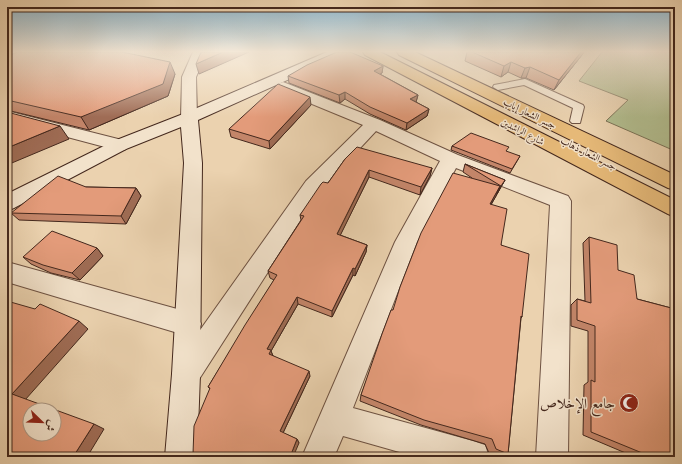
<svg xmlns="http://www.w3.org/2000/svg" width="682" height="464" font-family="'Old Standard TT',Amiri,serif">
<style>
.green{fill:#b2bd8f;stroke:#7b7256}
.lines{fill:none;stroke-linecap:round;stroke-linejoin:round}
.lane-casing{stroke:#6e5242;stroke-width:2}
.street-casing{stroke:#6e5242;stroke-width:2}
.secondary-casing{stroke:#44281d;stroke-width:2}
.primary-casing{stroke:#44281d;stroke-width:2}
.lane{fill:#f2e2cb;fill-rule:evenodd}
.street{fill:#f2e2cb;fill-rule:evenodd}
.secondary{fill:#f2e2cb;fill-rule:evenodd}
.primary{fill:#e6b978;fill-rule:evenodd}
.wall{fill:#c38569;stroke:#44281d}
.shaded-wall{fill:#9f6c55;stroke:#44281d}
.building{fill:#e39b7a;stroke:#44281d;fill-rule:evenodd}
.labels{text-anchor:middle;stroke-width:3;stroke-linejoin:round;paint-order:stroke}
.far-street-label{font-size:10px;fill:#44281d;stroke:#f2e2cb}
.near-poi-label{font-size:14px;fill:#44281d;stroke:#f2e2cb;text-anchor:end}
</style>
<rect width="100%" height="100%" fill="#ebd2af"/>
<filter id="stains"><feTurbulence type="fractalNoise" baseFrequency=".005" numOctaves="4"/><feColorMatrix values="0 0 0 0 .2 0 0 0 0 .09 0 0 0 0 .02 0 0 0 .5 -.17"/></filter>
<radialGradient id="worn" r=".72"><stop offset=".6" stop-color="#630" stop-opacity="0"/><stop offset="1" stop-color="#630" stop-opacity=".3"/></radialGradient>
<path class="green" d="M602,52h73v99l-69,-30 22,-21 -49,-19z"/>
<g class="lines">
<defs>
<path id="lane" d="M525,79l58,26 1,2 -4,16h-8l-2,-2 3,-13 -49,-23 -26,5 -5,-3 1,-2z"/>
<path id="street" d="M193,52h14l-11,25 1,41 -2,4 -6,1 -6,-1 -2,-4 1,-41z
M283,82l97,38 78,35 110,41 3,5 -3,256h-32l14,-252 -94,-37 -39,74 -64,166 120,33 12,4 4,12h-72l-74,-21 -9,21h-32l93,-215 45,-81 -64,-30 -56,60 -124,193 -10,4 -10,-4 -4,-10 4,-10 130,-183 57,-56 -85,-35 -3,-3 3,-3z
M7,111l119,30 3,4 -3,4 -6,2 -113,-30z
M7,262l181,50 9,3 4,9 -4,9 -9,3 -181,-54z"/>
<path id="secondary" d="M327,52h18l-2,3 -145,65 4,43 -2,211 -3,83h-32l7,-83 12,-211 -3,-36 -55,22 -112,59 -7,3v-17l107,-53 69,-27z"/>
<path id="primary" d="M363,52h17l295,148v17l-7,-3 -303,-159z
M397,52h18l260,123v15l-7,-2 -269,-133z"/>
</defs>
<use href="#lane" class="lane-casing"/>
<use href="#street" class="street-casing"/>
<use href="#secondary" class="secondary-casing"/>
<use href="#primary" class="primary-casing"/>
<use href="#lane" class="lane"/>
<use href="#street" class="street"/>
<use href="#secondary" class="secondary"/>
<use href="#primary" class="primary"/>
</g>
<path class="wall" d="M467,52h117l-2,3 -28,35 -28,-12h-5l-13,-6 -7,5 -36,-16z
M7,57l168,17 -7,22 -79,34 -82,-20z
M383,66l-1,7 -2,1 38,21 -2,7 13,7 -2,7 -21,14 -36,-16 -25,-15 -5,4 -51,-20 -1,-7z
M311,105l-41,44 -39,-12 -2,-8z
M452,146l68,10 -10,17 -59,-23z
M345,159l87,9 -2,8 -10,19 -51,-18 -29,58 27,10 -1,7 -11,24 -2,-1 -21,42 -34,-13 -27,47 2,5 37,20 -27,57 14,6 2,4 -107,13 1,-2 17,-65 -2,-2 66,-107 -4,-2 -2,-7 33,-51 -1,-5 28,-32z
M465,164l40,16 -4,7 -10,18 10,40 21,72 -1,1 -13,136 -7,3 -12,-4 -4,-9 -64,-19 -61,-24 1,-6 32,-85 79,-132 -9,-6z
M86,187l50,1 5,8 -15,28 -107,-4 -8,-7z
M589,237l29,33 19,29 38,10v148h-40l-52,-22 1,-50 4,-3v-51l-17,-5v-21l6,-6 8,2 -2,-58z
M97,248l6,8 -23,24 -29,-7 -20,-9 -8,-7z"/>
<path class="shaded-wall" d="M223,52h26l-50,22 -3,-10z
M581,52h3l-2,3 -28,35 5,-10z
M170,62l5,12 -7,22 -79,34 -8,-13z
M511,62l-3,10 -7,5 3,-11z
M383,66l-1,7 -9,5 1,-7z
M530,67l-4,11h-5l4,-10z
M345,92v7l-5,4 -1,-8z
M418,95l-2,7 -6,-3z
M310,97l1,8 -41,44 -1,-8z
M429,109l-2,7 -21,14 1,-7z
M60,126l9,13 -62,26v-17z
M432,168l-2,8 -10,19 1,-8z
M369,170v7l-32,65v-8z
M505,180l-8,14 4,-8z
M500,186l-4,10 -11,18 5,-10z
M136,188l5,8 -15,28 -5,-8z
M367,245l-1,7 -11,24v-7z
M97,248l6,8 -23,24 -8,-7z
M353,268v7l-21,42v-6z
M297,297l1,7 -27,47 2,5 -2,3 -4,-10z
M79,321l9,8 -63,71 -13,-6z
M309,371l1,5 -28,59 -2,-4z
M94,424l10,5 -17,28h-14z
M297,439l2,4 -6,14h-3z"/>
<path class="building" d="M17,52h105l48,10 -7,22 -82,33 -74,-17v-43z
M201,52h22l-27,12z
M337,52h13l33,14 -9,5 44,24 -8,4 19,10 -22,14 -37,-16 -25,-15 -6,3 -51,-19 19,-11z
M472,52h109l-22,28 -29,-13 -5,1 -14,-6 -7,4z
M278,84l32,13 -41,44 -40,-12z
M7,112l53,14 -53,22z
M471,133l38,14 -3,4 14,5 -8,13 -60,-23z
M357,147l75,21 -11,19 -52,-17 -32,64 30,11 -12,24 -2,-1 -21,43 -35,-14 -30,52 4,1 -2,4 40,17 -29,60 17,8 -7,18h-108v-1h10l1,-2 1,-28 16,-38 -2,-1 37,-62 32,-50 -9,-4 36,-55 -4,-1 21,-31 2,-2 5,1 17,-24z
M465,164l40,16 -4,6z
M453,173l47,13 -10,18 17,5 -6,36 28,9 -7,63 -1,-1 -13,138 -12,-5 -4,-10 -68,-19 -63,-25 21,-61 9,-24h2l7,-23 21,-54z
M58,176l28,11 50,1 -15,28 -110,-3z
M52,231l45,17 -25,25 -29,-8 -20,-8z
M589,237l28,8 1,25 16,5 3,24 38,10v113h-1l1,35h-23l-61,-25v-52l4,2v-56l-18,-6v-21l14,4z
M7,301l28,8 5,-5 39,17 -67,73 82,30 -21,33h-66zM30,410h24v24h-24z"/>
<linearGradient id="sky" x2="0" y2="1"><stop stop-color="#88b6d0"/><stop offset="0.44" stop-color="#f6ebdb"/><stop offset="1" stop-color="#f6ebdb" stop-opacity="0"/></linearGradient>
<rect width="682" height="117" fill="url(#sky)"/>
<defs>
<symbol id="mosque-disc" viewBox="-11 -11 22 22"><circle r="9.5" fill="#8f2418" stroke="#f2e2cb"/><path d="M3.5-4.9A6 6 0 1 0 3.5 4.9A5 5 0 1 1 3.5-4.9Z" fill="#fff"/></symbol>
</defs>
<g fill-rule="evenodd">
<use href="#mosque-disc" x="618" y="392" width="22" height="22"/>
</g>
<g class="labels">
<g class="far-street-label">
<text transform="translate(530 113) rotate(26)" y="4">جسر الشعار إياب</text>
<text transform="translate(523 131) rotate(27)" y="4">شارع الراشدين</text>
<text transform="translate(589 153) rotate(27)" y="4">جسر الشعار ذهاب</text>
</g>
<g class="near-poi-label">
<text x="615" y="408">جامع الإخلاص</text>
</g>
</g>
<rect width="682" height="464" fill="none" stroke="#ebd2af" stroke-width="24"/>
<rect x="8" y="8" width="666" height="448" fill="none" stroke="#44281d" stroke-width="2"/>
<rect x="12" y="12" width="658" height="440" fill="none" stroke="#44281d"/>
<g transform="translate(42 422) rotate(113)"><circle r="19" fill="#f2e2cb" stroke="#ac9885"/>
<path d="M0-3L7 15L0 10L-7 15Z" fill="#8f2418"/>
<text y="-6" font-size="11" font-weight="bold" text-anchor="middle" fill="#44281d">ش</text>
</g>
<rect width="100%" height="100%" filter="url(#stains)"/>
<rect width="100%" height="100%" fill="url(#worn)"/>
</svg>
